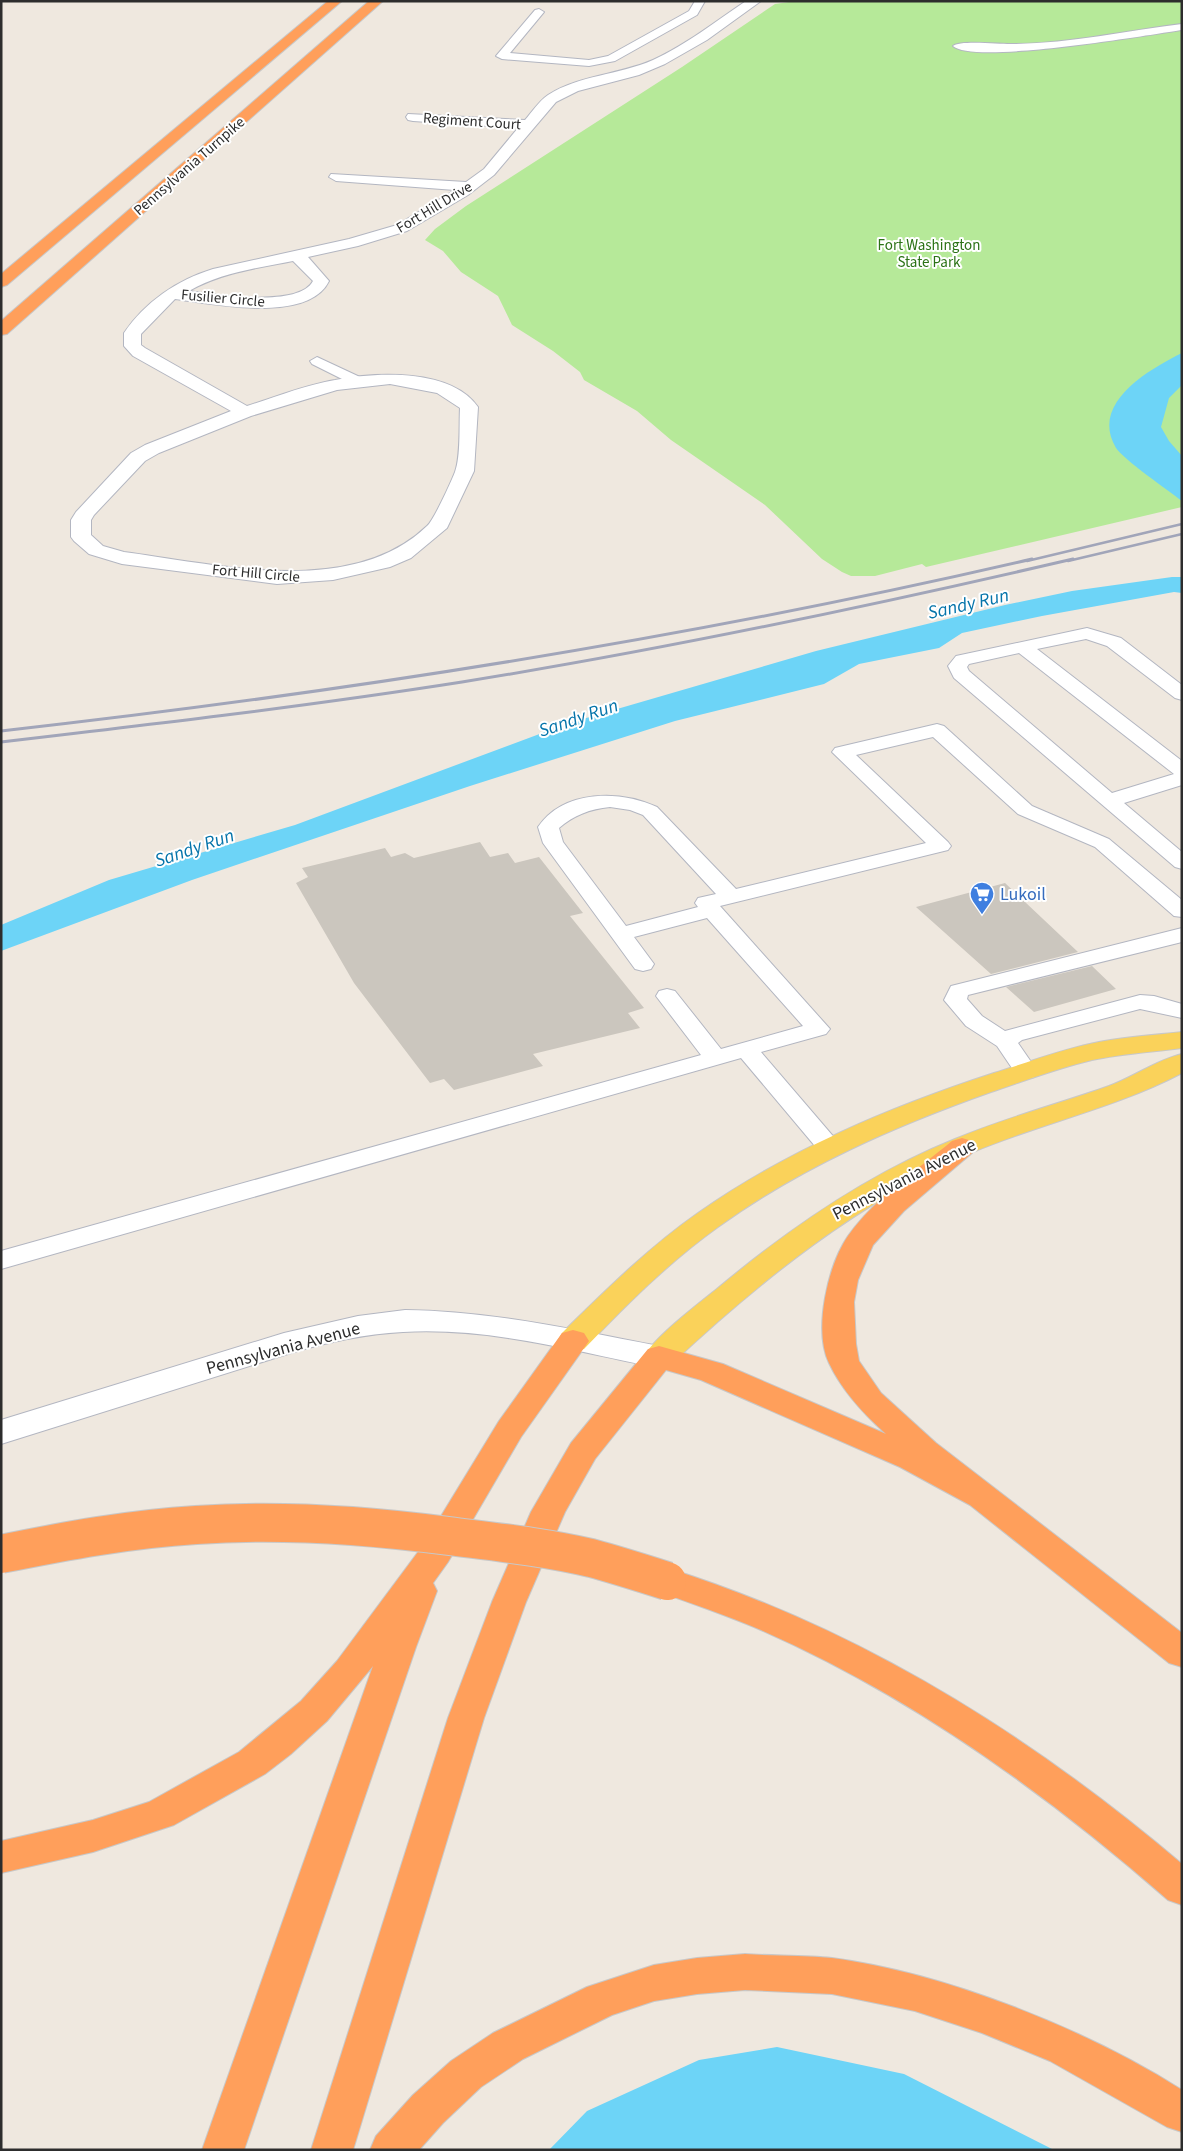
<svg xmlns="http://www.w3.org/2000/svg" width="1183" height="2151" font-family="'Source Sans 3',sans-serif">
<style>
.green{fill:#b6e999}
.water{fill:#6dd4f7}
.building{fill:#cbc6be}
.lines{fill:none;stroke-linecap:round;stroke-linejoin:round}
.service-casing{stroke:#b3b6c1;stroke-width:2}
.minor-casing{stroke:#b3b6c1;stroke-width:2}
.secondary-casing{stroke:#b3b6c1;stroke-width:2}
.primary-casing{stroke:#c8c8c8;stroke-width:2}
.motorway-casing{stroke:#c8c8c8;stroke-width:2}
.service{fill:#fff;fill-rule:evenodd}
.minor{fill:#fff;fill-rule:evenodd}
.secondary{fill:#fff;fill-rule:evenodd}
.primary{fill:#fad25a;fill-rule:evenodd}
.motorway{fill:#ff9f5b;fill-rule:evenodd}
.rail-far1{stroke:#a1a5b9;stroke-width:2.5}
.rail{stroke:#a1a5b9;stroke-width:3}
.motorway-bridge-casing{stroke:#c8c8c8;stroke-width:40;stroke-linecap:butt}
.motorway-bridge{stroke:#ff9f5b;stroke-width:38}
.labels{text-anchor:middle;stroke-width:4;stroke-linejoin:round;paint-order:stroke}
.far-street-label{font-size:15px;fill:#2d2d2d;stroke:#fff}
.far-park-label{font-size:15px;fill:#2b7216;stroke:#fff}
.shop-label{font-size:18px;fill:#366cbe;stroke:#fff;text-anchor:start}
.street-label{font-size:18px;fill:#2d2d2d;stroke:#fff}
.water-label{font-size:19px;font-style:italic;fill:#0574aa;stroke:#fff}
</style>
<rect width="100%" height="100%" fill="#efe8df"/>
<path class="green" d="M796,1h386v506l-256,60 -4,-3 -47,12h-24l-9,-4 -20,-13 -57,-54 -94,-65 -34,-29 -53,-31 -4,-8 -27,-21 -41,-26 -14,-29 -37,-24 -18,-21 -18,-11 10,-11 31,-23 216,-139 93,-63z"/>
<path class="water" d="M1182,353v32l-13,13 -8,29 8,14 13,15v45c-13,-10 -59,-42 -66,-53 -27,-45 34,-79 66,-95z
M1172,577h10v16l-8,-1 -132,24 -80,17 -23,15 -80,16 -35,20 -149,37 -205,65 -278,94 -191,71v-26l108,-45 186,-55 274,-102 247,-72 189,-46 67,-14z
M777,2047l127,27 150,76h-505l38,-39 112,-51z"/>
<path class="building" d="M480,842l10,15 18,-4 7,10 24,-6 44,56 -13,3 74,92 -16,5 12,15 -107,26 10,12 -89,24 -10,-11 -14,4 -76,-100 -58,-100 12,-6 -6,-9 83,-20 6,9 14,-4 9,5z
M1005,883l73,69 -87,22 -75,-67z
M1092,966l24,23 -82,23 -28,-25z"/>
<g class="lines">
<defs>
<path id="service" d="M695,1h10l-8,14 -82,46 -26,5 -87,-7 -6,-3 39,-46 4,-1 5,3 -34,41 79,7 19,-4 81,-45z
M1182,24v6c-34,5 -209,35 -229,16 6,-6 46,-2 57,-2 57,0 115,-13 172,-20z
M317,357l45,21 3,3 -8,5 -5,-2 -40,-20 -2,-3z
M1087,628l34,10 61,47v15l-7,-2 -68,-52 -21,-7 -49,10 145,112v24l-58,18 58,49v17l-7,-2 -221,-189 -6,-12 8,-10zM1019,653l155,121 -62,19 -143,-122 -2,-4 2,-3z
M937,724l7,2 88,80 77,33 73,61v17l-8,-1 -79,-69 -77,-33 -85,-77 -77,18 92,87 3,4 -3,4 -228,56 110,123 -4,5 -65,18 77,90 3,5 -3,5 -9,3 -9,-3 -79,-94 -740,211v-18l700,-196 -45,-59 3,-5 8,-2 8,2 46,58 82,-23 -96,-108 -73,19 20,27 -3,5 -8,2 -8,-2 -92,-126 -5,-16c26,-38 82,-37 119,-20l79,82 190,-46 -94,-91 3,-4zM610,807l20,3 13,5 73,79 -18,4 -3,5 3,4 -72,19 -63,-84 -4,-14c15,-13 31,-19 51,-21z
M1182,928v14l-214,53 -1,4 15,17 23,15 135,-36 14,1 28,8v14l-42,-9 -118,31 -4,3 20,29 -4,5 -8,2 -8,-2 -21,-31 -31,-20 -22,-26 7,-14z"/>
<path id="minor" d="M746,1h15l-54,39 -42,24 -26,11 -61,16 -22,11 -62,73 -26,20 -61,36 -49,15 -50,11 21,24c-21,43 -116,23 -154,18l-34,35v11l4,3 102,58c29,-9 58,-21 88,-26 41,-8 116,-12 143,27l-4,64 -27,57 -36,30 -21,9 -57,13 -56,4 -155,-20 -33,-10 -15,-13 -3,-4v-17l5,-8 55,-59 14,-8 86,-34 -98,-55 -9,-10v-13c21,-31 53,-53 89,-64l136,-30 48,-14 58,-35 -119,-9 -7,-4 2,-3 135,8 18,-13 34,-41 -105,-7 -5,-1 -2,-3 2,-3 117,6c7,-8 14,-19 23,-25 31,-20 71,-20 105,-35 33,-15 63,-39 93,-59zM293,261l20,20c-14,27 -99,14 -124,10 31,-18 68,-23 104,-30zM390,384l47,9 23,15c-1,18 1,48 -5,64 -4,10 -21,48 -28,54 -76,73 -210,38 -303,26l-21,-6 -12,-11v-15l3,-5 51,-54 14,-8 92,-37 86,-26z"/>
<path id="secondary" d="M405,1310c87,1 170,20 254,36l11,3 5,8 -5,8 -11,3c-84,-17 -170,-41 -256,-36 -38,2 -75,10 -112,21l-290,91v-24l283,-87 74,-17z"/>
<path id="primary" d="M1182,1032v16c-30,4 -61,6 -90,12 -34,8 -68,21 -101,32 -96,34 -190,75 -273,135 -49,35 -92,78 -134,122l-11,3 -11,-3 -5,-8 5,-8c43,-42 86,-85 136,-120 90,-63 192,-106 296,-140 35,-11 69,-24 105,-31 27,-5 55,-7 83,-10z
M1182,1054v19c-67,35 -140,50 -209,79 -115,50 -212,128 -303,213l-11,3 -11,-3 -5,-8c14,-22 54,-52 75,-69 72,-60 150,-114 237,-149 50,-21 103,-35 154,-53 25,-9 47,-26 73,-32z"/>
<path id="motorway" d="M328,1h14l-335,284 -6,2v-13z
M369,1h14l-376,333 -6,1v-14z
M962,1138l10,3 4,6 -4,6 -68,58 -31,34 -15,35 -4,22 2,42 3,17 22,32 55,50 246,190v34l-13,-4 -199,-158 -70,-38 -199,-87 -35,-10 -71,89 -30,53 -39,90 -42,116 -131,432h-42l137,-432 44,-116 39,-90 40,-69 77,-94 11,-3 64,18 163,70c-22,-20 -44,-43 -57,-71 -16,-33 -1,-98 19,-127 27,-38 69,-66 104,-95z
M573,1330l11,3 5,8 -68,96 -73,125 -15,21 4,8 -21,56 -172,503h-42l171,-484 -46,55 -36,33 -26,20 -91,51 -81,27 -92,21v-32l92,-21 56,-18 90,-50 62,-51 36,-40 87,-117 75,-123 63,-88z
M667,1568c192,60 363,167 515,296v41l-14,-5c-123,-108 -257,-204 -407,-270 -35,-15 -71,-27 -106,-40l-5,-9 5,-9z
M745,1954c29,2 59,1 87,4 113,15 254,71 350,132v42l-15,-5 -117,-66 -68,-28 -67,-22 -83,-17 -87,-4 -48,4 -43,7 -42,14 -89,44 -42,28 -38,36 -24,27h-49l6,-14 37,-41 38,-34 42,-28 94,-46 67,-22 43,-7z"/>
</defs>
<use href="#service" class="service-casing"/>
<use href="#minor" class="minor-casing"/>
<use href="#secondary" class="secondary-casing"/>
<use href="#primary" class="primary-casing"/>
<use href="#motorway" class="motorway-casing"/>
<use href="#service" class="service"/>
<use href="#minor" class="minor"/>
<use href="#secondary" class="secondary"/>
<use href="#primary" class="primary"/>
<use href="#motorway" class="motorway"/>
<path class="rail-far1" d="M1027,561l155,-37
M1068,561l114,-27"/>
<path class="rail" d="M1,731c347,-39 691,-93 1031,-172
M1,742c154,-18 308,-36 461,-60 205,-33 409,-76 611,-123"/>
<defs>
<path id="motorway-bridge" d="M1,1554c64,-13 129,-25 195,-29 84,-6 169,0 253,11 47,6 95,11 142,22 26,7 51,15 76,23"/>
</defs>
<use href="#motorway-bridge" class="motorway-bridge-casing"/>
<use href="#motorway-bridge" class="motorway-bridge"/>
</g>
<defs>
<symbol id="supermarket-pin" viewBox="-11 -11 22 30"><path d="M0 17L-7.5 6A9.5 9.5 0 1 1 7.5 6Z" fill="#3f7fe0" stroke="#fff"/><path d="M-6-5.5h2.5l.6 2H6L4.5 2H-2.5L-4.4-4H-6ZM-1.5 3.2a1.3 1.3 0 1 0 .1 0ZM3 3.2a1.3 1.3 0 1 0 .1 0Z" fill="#fff"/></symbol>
</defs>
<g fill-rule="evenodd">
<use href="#supermarket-pin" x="968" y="880" width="28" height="38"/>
</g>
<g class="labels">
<g class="far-street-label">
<text transform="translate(472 121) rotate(4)" y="5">Regiment Court</text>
<text transform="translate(189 166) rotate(-41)" y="5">Pennsylvania Turnpike</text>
<text transform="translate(434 207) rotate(-31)" y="5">Fort Hill Drive</text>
<text transform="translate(223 298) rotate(5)" y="5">Fusilier Circle</text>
<text transform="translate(256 573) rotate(5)" y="5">Fort Hill Circle</text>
</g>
<g class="far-park-label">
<text x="929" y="250">Fort Washington<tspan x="929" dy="17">State Park</tspan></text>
</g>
<g class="shop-label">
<text x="1000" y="900">Lukoil</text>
</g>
<g class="street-label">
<text transform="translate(904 1179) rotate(-27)" y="6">Pennsylvania Avenue</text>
<text transform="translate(283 1348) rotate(-15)" y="6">Pennsylvania Avenue</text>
</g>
<g class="water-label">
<text transform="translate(968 603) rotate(-13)" y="7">Sandy Run</text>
<text transform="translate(578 717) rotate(-19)" y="7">Sandy Run</text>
<text transform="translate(194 847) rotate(-19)" y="7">Sandy Run</text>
</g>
</g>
<rect width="1183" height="2151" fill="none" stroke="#2d2d2d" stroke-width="5"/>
</svg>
